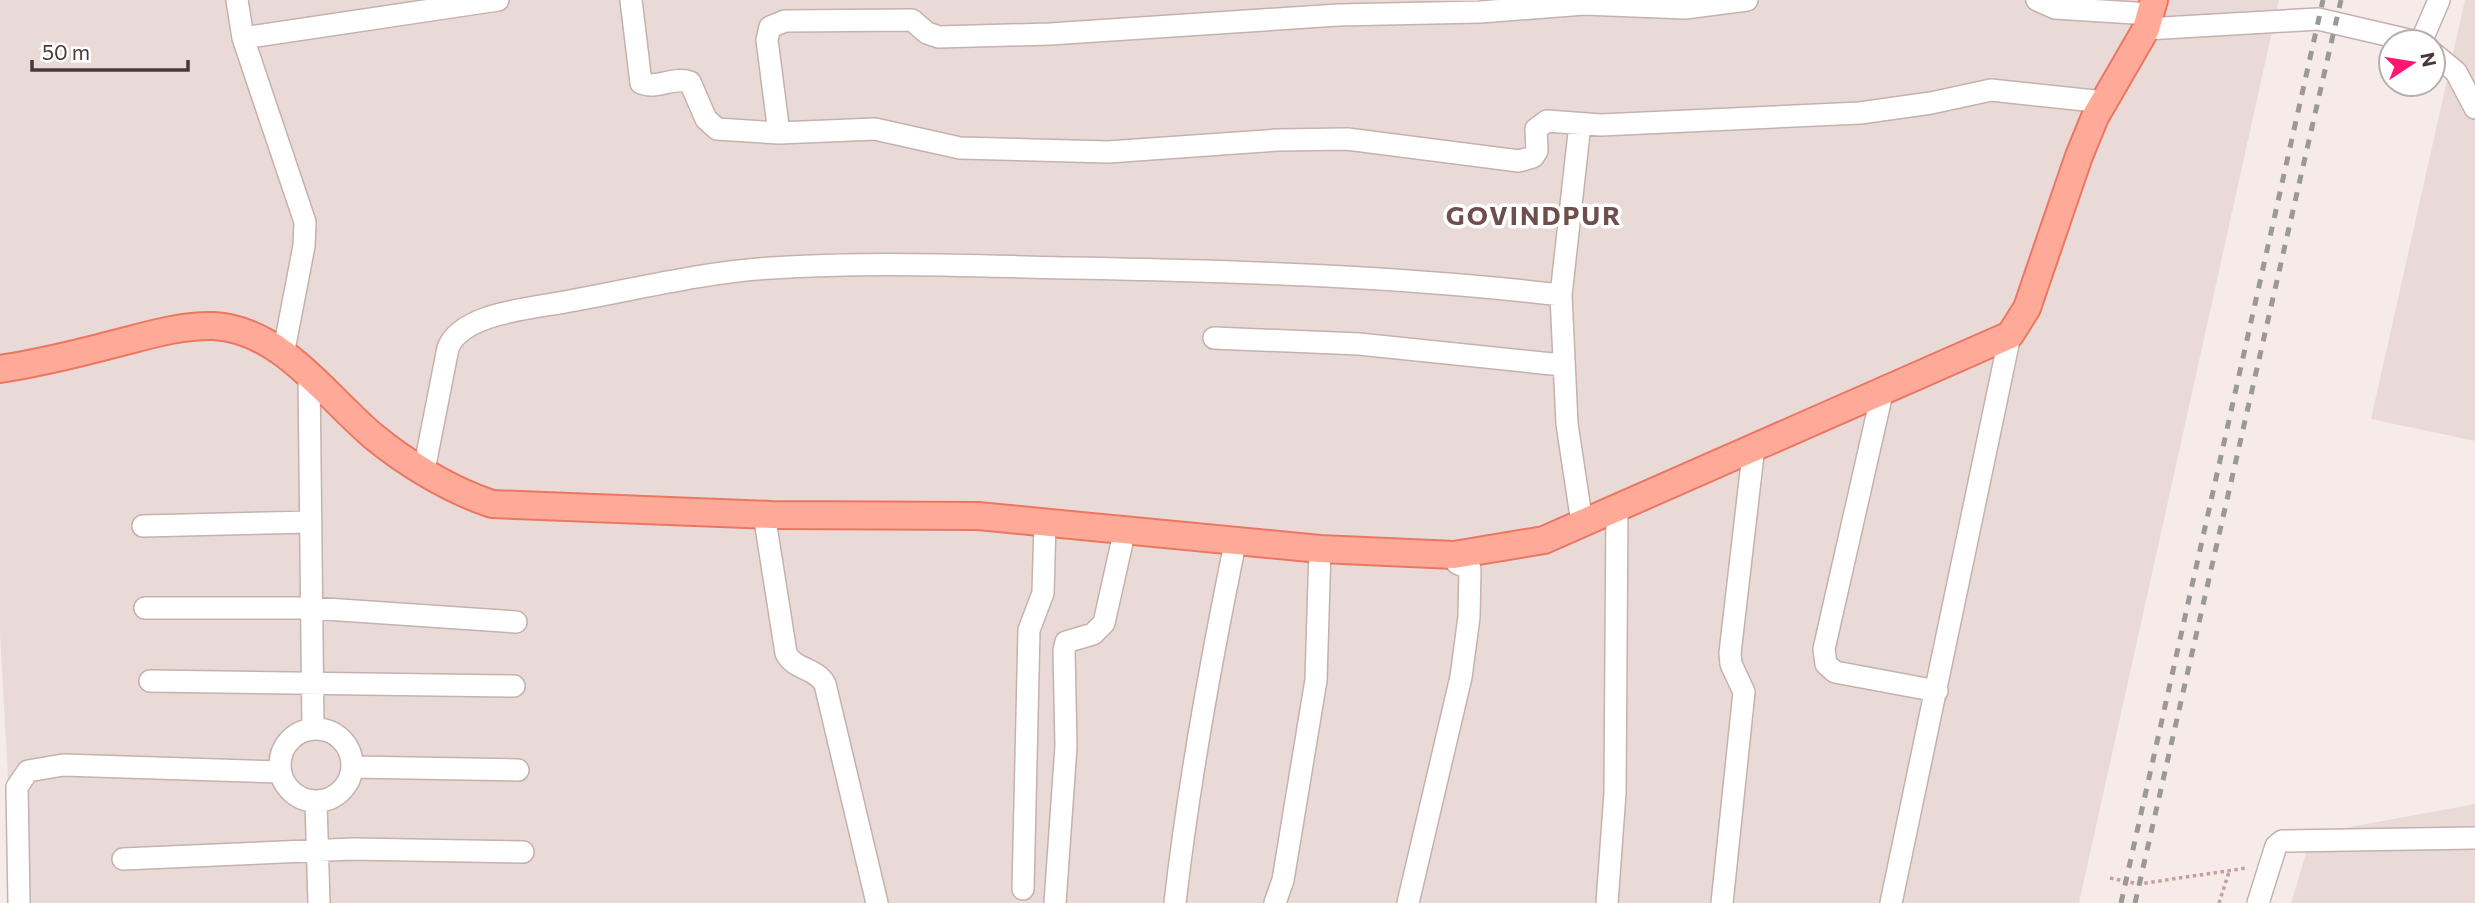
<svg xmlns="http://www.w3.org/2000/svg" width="2475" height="903" font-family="Commissioner,sans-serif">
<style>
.residential{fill:#eadad7}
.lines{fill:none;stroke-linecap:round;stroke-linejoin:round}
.minor-casing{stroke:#c5b1ae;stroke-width:24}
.major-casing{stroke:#eb7762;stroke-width:30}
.path{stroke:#c5a09b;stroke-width:3.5;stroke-dasharray:3.5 3.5;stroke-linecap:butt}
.minor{stroke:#fff;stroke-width:21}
.major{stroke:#fa9;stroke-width:26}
.rail{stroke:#999;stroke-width:5;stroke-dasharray:9 9;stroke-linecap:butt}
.labels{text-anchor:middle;stroke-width:7;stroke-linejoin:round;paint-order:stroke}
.district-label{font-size:26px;font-weight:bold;letter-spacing:2px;fill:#6e4f4d;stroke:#fff}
</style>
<rect width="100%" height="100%" fill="#f6ebe9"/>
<path class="residential" d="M0,0h2279l-200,903h-2064l-15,-270z
M2465,0h10v441l-104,-22z
M2475,804v99h-184l21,-69z"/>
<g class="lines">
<defs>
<path id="minor" d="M237,0l6,38 62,184 -1,24 -21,109
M631,0l10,83c15,7 33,-7 49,-1l16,37 11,10 62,4 96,-4 85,19 148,4 170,-12 69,-1 172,22 14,-4 4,-6 -1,-22 11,-8 54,4 259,-12 71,-10 60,-13 113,12
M2037,0l18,8 95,6
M2146,29l172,-10 99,23
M243,38l255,-38
M2421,42l18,-42
M2433,53l23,19 19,36
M1580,124l-19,171 6,129 15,99
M779,133l-12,-93 3,-13 15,-6 127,-1 15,13 12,4 111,-3 288,-19 142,-3 104,-8 101,4 62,-8
M1214,338l145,6 203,21
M309,374l4,354
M1883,389l-59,260 2,15 9,8 102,19
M424,470l24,-122c14,-36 88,-40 122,-47 66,-12 134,-29 202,-33 99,-7 201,-2 301,0 164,3 324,8 488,27
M764,514l22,139c8,17 29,14 39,31l52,219
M143,526l168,-4
M145,608h166l205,14
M150,681l364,5
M280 765a36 36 0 1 1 72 0a36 36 0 1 1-72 0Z
M353,767l165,3
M316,802l3,101
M123,859l230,-10 170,3
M1023,889l6,-259 14,-37 2,-71
M19,903l-2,-116 11,-16 35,-6 218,7
M1055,903l11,-157 -2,-96 2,-8 27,-8 11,-11 21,-94
M1175,903c14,-123 36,-243 61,-364
M1275,903l8,-23 33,-200 4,-131
M1408,903l53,-226 8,-60 1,-48 -13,-6 -3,-8
M1607,903l8,-110 2,-286
M1722,903l22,-211 -13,-28 -1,-11 24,-207
M1891,903l119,-568
M2258,903l18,-57 6,-5 193,-3"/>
<path id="major" d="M0,369c39,-6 76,-15 114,-25 32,-8 66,-19 100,-18 67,4 112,70 159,110 34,28 77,54 119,68l280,11 206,1 342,33 134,6 90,-15 466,-205 17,-27 52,-152 16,-39 51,-88 8,-29"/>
</defs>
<use href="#minor" class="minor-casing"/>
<use href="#major" class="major-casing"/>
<path class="path" d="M2110,878l29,6 108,-16
M2219,903l10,-31"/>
<use href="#minor" class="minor"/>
<use href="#major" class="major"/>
<path class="rail" d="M2121,903l202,-903
M2135,903l206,-903"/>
</g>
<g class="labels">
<g class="district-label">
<text x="1534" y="225">GOVINDPUR</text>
</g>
</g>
<g transform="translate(2412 63) rotate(78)"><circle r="33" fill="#ffffff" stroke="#b7afaf" stroke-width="2"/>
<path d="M0-5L12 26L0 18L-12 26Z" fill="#ff1773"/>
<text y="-10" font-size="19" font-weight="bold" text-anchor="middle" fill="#4a3837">N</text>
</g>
<path d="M32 60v10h156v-10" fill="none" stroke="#4a3837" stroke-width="3.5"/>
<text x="42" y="60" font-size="21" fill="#4a3837" stroke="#ffffff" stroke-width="5" paint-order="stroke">50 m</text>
</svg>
